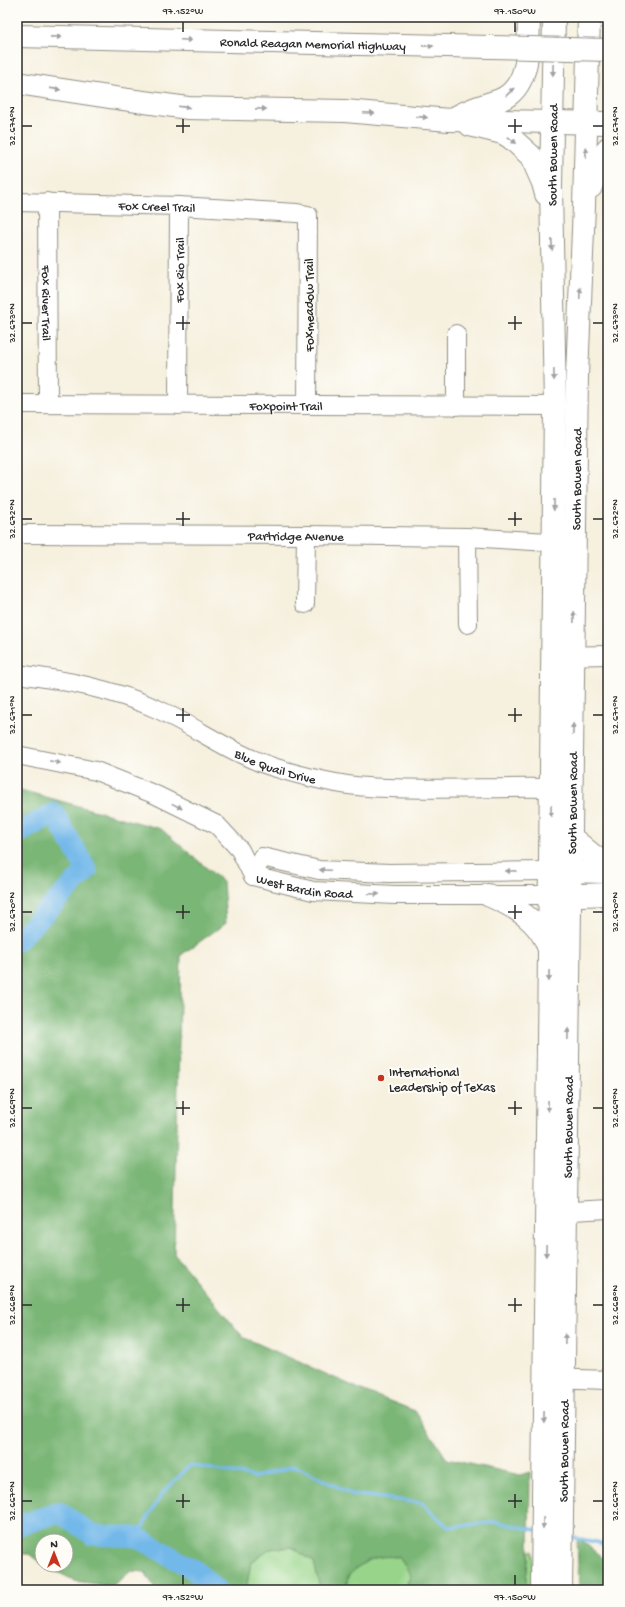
<svg xmlns="http://www.w3.org/2000/svg" width="625" height="1607" font-family="'Gochi Hand',sans-serif">
<style>
.green{fill:#98d58a;stroke:#62805a}
.forest{fill:#7ab676;stroke:#527050}
.lines{fill:none;stroke-linecap:round;stroke-linejoin:round}
.stream{stroke:#72b8e9;stroke-width:3.5}
.river{stroke:#72b8e9;stroke-width:21}
.minor-casing{stroke:#908e84;stroke-width:20}
.major-casing{stroke:#908e84;stroke-width:24}
.highway-casing{stroke:#908e84;stroke-width:24}
.minor{stroke:#fff;stroke-width:18}
.major{stroke:#fff;stroke-width:22}
.highway{stroke:#fff;stroke-width:22}
.highway-bridge-casing{stroke:#908e84;stroke-width:24;stroke-linecap:butt}
.highway-bridge{stroke:#fff;stroke-width:22}
.oneway{fill:#a0a0a0}
.ticks{fill:none;stroke:#2b2b2b;stroke-width:1.5}
.poi-dot{fill:#c8321e;stroke:#fdfcf7;stroke-width:1.5}
.labels{text-anchor:middle;stroke-width:4;stroke-linejoin:round;paint-order:stroke}
.street-label{font-size:13px;fill:#2b2b2b;stroke:#fdfcf7}
.poi-label{font-size:13px;fill:#2b2b2b;stroke:#fdfcf7;text-anchor:start}
.neatline{fill:none;stroke:#2b2b2b;stroke-width:1.5}
.ticks-label{font-size:10px;text-anchor:middle;fill:#2b2b2b}
</style>
<rect width="100%" height="100%" fill="#fdfcf7"/>
<filter id="ink" filterUnits="userSpaceOnUse"><feTurbulence type="fractalNoise" baseFrequency=".025" numOctaves="2"/><feDisplacementMap in="SourceGraphic" scale="8" xChannelSelector="R" yChannelSelector="G"/><feConvolveMatrix kernelMatrix="1 2 1 2 8 2 1 2 1" color-interpolation-filters="sRGB"/></filter>
<filter id="wash" filterUnits="userSpaceOnUse"><feTurbulence type="fractalNoise" baseFrequency=".012" numOctaves="4" result="noise"/><feDisplacementMap in="SourceGraphic" scale="16" xChannelSelector="R" yChannelSelector="G"/><feGaussianBlur stdDeviation="0.9" result="paint"/><feColorMatrix in="noise" values="0 0 0 0 0 0 0 0 0 0 0 0 0 0 0 0 0 1.4 0 .05"/><feComposite in="paint" operator="in"/></filter>
<g filter="url(#wash)">
<rect width="100%" height="100%" fill="#f6f0de"/>
<path class="green" d="M292,1547l22,15 5,22 4,6h-68l-8,-6 4,-22 18,-13z
M529,1551h4l-1,39h-18l11,-2z
M379,1556l20,1 12,18 -7,15h-58l2,-14 12,-12z"/>
<path class="forest" d="M17,789l144,40 62,53 3,41 -45,32 -7,299 69,83 121,54 51,20 32,48 73,16 10,-3 -1,79 -4,37 -11,2 -12,-5 -2,5h-96l7,-15 -12,-18c-24,-2 -33,2 -51,19l-2,14h-23l-4,-6 -5,-22 -22,-15 -23,2 -18,13 -4,22 8,6h-99l-11,-18 -14,-1 -19,15 -37,-5 -31,-16h22v-24h-24v23l-13,-10h-12z
M577,1537l31,25v28h-29z"/>
<g class="lines">
<path class="stream" d="M137,1537l24,-42 29,-30 65,12 40,-11 57,28 70,9 26,24 49,-5 39,8
M570,1537l31,6 7,6"/>
<path class="river" d="M17,834l37,-21 33,57 -70,71
M17,1526l42,-14 34,23 44,2 59,34 20,19"/>
</g>
</g>
<g filter="url(#ink)">
<g class="lines">
<defs>
<g id="minor">
<path id="s1" d="M17,202l162,4 118,7 11,2 -1,190"/>
<path id="s2" d="M47,202l1,202"/>
<path id="s3" d="M17,404l538,2"/>
<path id="s4" d="M178,405l1,-199"/>
<path d="M456,406v-72"/>
<path id="s5" d="M17,534l289,1 161,2 99,6"/>
<path d="M467,537l1,87"/>
<path d="M305,604l1,-69"/>
<path d="M559,656l49,-1"/>
<path id="s6" d="M17,674c47,6 96,15 140,35 39,18 75,45 116,58 29,9 64,18 94,20 61,4 123,0 184,1"/>
<path id="s7" d="M17,755l79,16 60,24 61,30 23,25 13,26 60,15 82,4h155"/>
<path d="M253,876l9,-19 57,13 70,3 161,-2"/>
<path d="M553,1212l55,-3"/>
<path d="M551,1378l57,2"/>
</g>
<g id="major">
<path d="M552,122l56,1"/>
<path d="M470,125l33,8 8,5 20,18 12,27 3,11"/>
<path d="M591,187l9,-25 8,-14"/>
<path d="M572,838l23,19 13,6"/>
<path d="M557,871l51,1"/>
<path d="M488,895c26,11 52,25 61,54"/>
<path d="M555,896l53,-2"/>
<path id="s8" d="M542,1590l13,-1184 -4,-220 3,-169"/>
<path id="s9" d="M561,1590l16,-1215 7,-169 5,-189"/>
</g>
<g id="highway">
<path id="s10" d="M17,36l474,11"/>
<path d="M17,83l105,16 66,9 157,3 104,9 103,2"/>
<path d="M456,117c9,-5 19,-9 29,-12 5,-2 10,-3 15,-5 31,-13 28,-55 29,-83"/>
</g>
</defs>
<use href="#minor" class="minor-casing"/>
<use href="#major" class="major-casing"/>
<use href="#highway" class="highway-casing"/>
<use href="#minor" class="minor"/>
<use href="#major" class="major"/>
<use href="#highway" class="highway"/>
<defs>
<path id="highway-bridge" d="M491,47l117,3"/>
</defs>
<use href="#highway-bridge" class="highway-bridge-casing"/>
<use href="#highway-bridge" class="highway-bridge"/>
</g>
<defs><path id="oneway-solid" d="M-6-.8H1V-3.2L6.5 0L1 3.2V.8H-6Z"/></defs>
<g class="oneway">
<use href="#oneway-solid" transform="translate(56 37) rotate(1)"/>
<use href="#oneway-solid" transform="translate(186 40) rotate(2)"/>
<use href="#oneway-solid" transform="translate(428 46) rotate(1)"/>
<use href="#oneway-solid" transform="translate(553 70) rotate(91)"/>
<use href="#oneway-solid" transform="translate(55 89) rotate(8)"/>
<use href="#oneway-solid" transform="translate(510 92) rotate(-44)"/>
<use href="#oneway-solid" transform="translate(184 107) rotate(6)"/>
<use href="#oneway-solid" transform="translate(261 109) rotate(1)"/>
<use href="#oneway-solid" transform="translate(369 113) rotate(3)"/>
<use href="#oneway-solid" transform="translate(422 117) rotate(6)"/>
<use href="#oneway-solid" transform="translate(512 140) rotate(38)"/>
<use href="#oneway-solid" transform="translate(586 153) rotate(-89)"/>
<use href="#oneway-solid" transform="translate(552 245) rotate(89)"/>
<use href="#oneway-solid" transform="translate(580 293) rotate(-87)"/>
<use href="#oneway-solid" transform="translate(554 375) rotate(89)"/>
<use href="#oneway-solid" transform="translate(554 505) rotate(91)"/>
<use href="#oneway-solid" transform="translate(574 617) rotate(-89)"/>
<use href="#oneway-solid" transform="translate(573 729) rotate(-89)"/>
<use href="#oneway-solid" transform="translate(55 762) rotate(12)"/>
<use href="#oneway-solid" transform="translate(177 806) rotate(26)"/>
<use href="#oneway-solid" transform="translate(551 811) rotate(91)"/>
<use href="#oneway-solid" transform="translate(325 870) rotate(-177)"/>
<use href="#oneway-solid" transform="translate(511 871) rotate(179)"/>
<use href="#oneway-solid" transform="translate(374 894) rotate(3)"/>
<use href="#oneway-solid" transform="translate(549 976) rotate(91)"/>
<use href="#oneway-solid" transform="translate(568 1034) rotate(-89)"/>
<use href="#oneway-solid" transform="translate(548 1106) rotate(91)"/>
<use href="#oneway-solid" transform="translate(546 1251) rotate(91)"/>
<use href="#oneway-solid" transform="translate(565 1339) rotate(-89)"/>
<use href="#oneway-solid" transform="translate(544 1417) rotate(91)"/>
<use href="#oneway-solid" transform="translate(543 1523) rotate(91)"/>
</g>
</g>
<path class="ticks" d="M183,22v10M515,22v10M183,119v14M515,119v14M22,126h10M176,126h14M508,126h14M593,126h10M183,316v14M515,316v14M22,323h10M176,323h14M508,323h14M593,323h10M183,512v14M515,512v14M22,519h10M176,519h14M508,519h14M593,519h10M183,708v14M515,708v14M22,715h10M176,715h14M508,715h14M593,715h10M183,905v14M515,905v14M22,912h10M176,912h14M508,912h14M593,912h10M183,1101v14M515,1101v14M22,1108h10M176,1108h14M508,1108h14M593,1108h10M183,1298v14M515,1298v14M22,1305h10M176,1305h14M508,1305h14M593,1305h10M183,1494v14M515,1494v14M22,1501h10M176,1501h14M508,1501h14M593,1501h10M183,1575v10M515,1575v10"/>
<circle class="poi-dot" cx="381" cy="1078" r="4"/>
<g class="labels">
<g class="street-label">
<text dy="5" stroke="none"><textPath href="#s10" startOffset="296">Ronald Reagan Memorial Highway</textPath></text>
<text dy="5" stroke="none"><textPath href="#s8" startOffset="1435">South Bowen Road</textPath></text>
<text dy="5" stroke="none"><textPath href="#s1" startOffset="140">Fox Creel Trail</textPath></text>
<text dy="5" stroke="none"><textPath href="#s4" startOffset="135">Fox Rio Trail</textPath></text>
<text dy="5" stroke="none"><textPath href="#s2" startOffset="101">Fox River Trail</textPath></text>
<text transform="translate(308 305) rotate(-90)" y="5">Foxmeadow Trail</text>
<text dy="5" stroke="none"><textPath href="#s3" startOffset="269">Foxpoint Trail</textPath></text>
<text dy="5" stroke="none"><textPath href="#s9" startOffset="1111">South Bowen Road</textPath></text>
<text dy="5" stroke="none"><textPath href="#s5" startOffset="279">Partridge Avenue</textPath></text>
<text dy="5" stroke="none"><textPath href="#s6" startOffset="277">Blue Quail Drive</textPath></text>
<text dy="5" stroke="none"><textPath href="#s9" startOffset="787">South Bowen Road</textPath></text>
<text dy="5" stroke="none"><textPath href="#s7" startOffset="329">West Bardin Road</textPath></text>
<text dy="5" stroke="none"><textPath href="#s9" startOffset="463">South Bowen Road</textPath></text>
<text dy="5" stroke="none"><textPath href="#s9" startOffset="139">South Bowen Road</textPath></text>
</g>
<g class="poi-label">
<text x="389" y="1076">International<tspan x="389" dy="15">Leadership of Texas</tspan></text>
</g>
</g>
<rect width="625" height="1607" fill="none" stroke="#fdfcf7" stroke-width="44"/>
<g transform="translate(54 1553)"><circle r="19" fill="#fdfcf7" stroke="#a9a8a5"/>
<path d="M0-3L7 15L0 10L-7 15Z" fill="#c8321e"/>
<text y="-6" font-size="11" font-weight="bold" text-anchor="middle" fill="#2b2b2b">N</text>
</g>
<rect x="22" y="22" width="581" height="1563" class="neatline"/>
<g class="ticks-label">
<text x="183" y="14">97.152°W</text>
<text x="515" y="14">97.150°W</text>
<text transform="translate(11 126) rotate(-90)" y="4">32.674°N</text>
<text transform="translate(614 126) rotate(-90)" y="4">32.674°N</text>
<text transform="translate(11 323) rotate(-90)" y="4">32.673°N</text>
<text transform="translate(614 323) rotate(-90)" y="4">32.673°N</text>
<text transform="translate(11 519) rotate(-90)" y="4">32.672°N</text>
<text transform="translate(614 519) rotate(-90)" y="4">32.672°N</text>
<text transform="translate(11 715) rotate(-90)" y="4">32.671°N</text>
<text transform="translate(614 715) rotate(-90)" y="4">32.671°N</text>
<text transform="translate(11 912) rotate(-90)" y="4">32.670°N</text>
<text transform="translate(614 912) rotate(-90)" y="4">32.670°N</text>
<text transform="translate(11 1108) rotate(-90)" y="4">32.669°N</text>
<text transform="translate(614 1108) rotate(-90)" y="4">32.669°N</text>
<text transform="translate(11 1305) rotate(-90)" y="4">32.668°N</text>
<text transform="translate(614 1305) rotate(-90)" y="4">32.668°N</text>
<text transform="translate(11 1501) rotate(-90)" y="4">32.667°N</text>
<text transform="translate(614 1501) rotate(-90)" y="4">32.667°N</text>
<text x="183" y="1600">97.152°W</text>
<text x="515" y="1600">97.150°W</text>
</g>
</svg>
